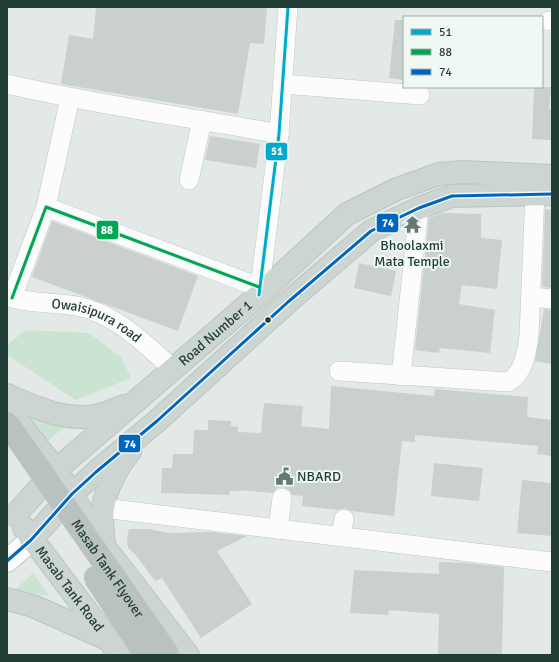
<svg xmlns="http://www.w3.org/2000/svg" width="559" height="662" font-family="Signika,sans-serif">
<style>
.green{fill:#cbe4d1}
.building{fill:#cad0cd}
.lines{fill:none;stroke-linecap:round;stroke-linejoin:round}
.street-casing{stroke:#c0c6c3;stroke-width:20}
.secondary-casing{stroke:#bec6c3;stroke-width:24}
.primary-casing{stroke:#bbc5c2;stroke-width:24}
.street{stroke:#fbfcfb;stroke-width:19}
.secondary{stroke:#fbfcfb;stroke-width:22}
.primary{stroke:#cdd5d2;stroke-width:22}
.highway-bridge-casing{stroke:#bbc5c2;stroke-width:24;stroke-linecap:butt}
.highway-bridge{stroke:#b9c2c0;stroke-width:22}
.bus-1-casing{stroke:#f0f8f4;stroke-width:6}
.bus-2-casing{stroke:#f0f8f4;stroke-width:6}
.bus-3-casing{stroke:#f0f8f4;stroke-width:6}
.bus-1{stroke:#00a9ce;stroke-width:3}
.bus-2{stroke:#00a651;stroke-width:3}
.bus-3{stroke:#0065bd;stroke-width:3}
.bus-dot{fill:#1f3d34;stroke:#f0f8f4;stroke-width:1.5}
.labels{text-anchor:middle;stroke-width:4;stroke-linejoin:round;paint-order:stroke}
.poi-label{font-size:14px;fill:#1f3d34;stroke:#f0f8f4}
.street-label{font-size:14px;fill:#1f3d34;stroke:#f0f8f4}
.line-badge{stroke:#f0f8f4;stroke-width:1.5}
.badge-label{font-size:11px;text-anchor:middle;font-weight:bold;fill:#fff}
</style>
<rect width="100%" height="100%" fill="#e3e9e6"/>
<path class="green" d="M26,330l63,3 32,24 10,21 -55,22 -69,-45v-10z
M27,413l41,11 -23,19z
M33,573l16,23 -34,-6z"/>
<path class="building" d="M96,7h171l-3,37 -14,-1 -12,71 -177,-30 8,-49 24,4z
M395,20h9v60l-15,-2z
M534,87h17l-2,22 3,1v30l-20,-1z
M210,136l50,8 -4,24 -51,-8z
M545,209l7,1v78l-10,-1z
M443,213l38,1v24l21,2 -5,49 -35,-4 -3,19 36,6 -5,43 -50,-5 -1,5 -24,-3 14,-132z
M52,221l146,55 -20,55 -146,-54z
M359,263l37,8 -5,25 -37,-8z
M544,309l8,1v54l-17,-3z
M331,386l103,10 1,-7 93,8 -1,20 25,3v36l-15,-2 1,-8 -123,-11v7l-13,-1 -8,75 -43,-5 -6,-3 -7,2 -36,-4 1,-10 -11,-1 -3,-5 -6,-3 -6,1 -4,5 -34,-3v1h-10v4l-68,-2 1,-25h10l1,-14h20l1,-24h14v-10l23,1v5l7,1v5l23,1 3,-30 39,3 -2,20 28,3z
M434,463l49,5 -4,33 -48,-5z
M522,480l30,3v53l-35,-3z
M129,529h20l19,4 43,-1 36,4 -30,15 35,53 -51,34 -39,-60 -7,3 -19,-26 -8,-7 -1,-11z
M439,562l28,1 37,4 -2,88h-64l1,-41 -50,-4 -1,5 -38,-2 4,-43 85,4z"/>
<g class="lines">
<defs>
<g id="street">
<path d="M549,21h3"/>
<path d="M7,84c90,21 181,33 272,50"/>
<path d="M283,84l137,11"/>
<path d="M189,180l13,-60"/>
<path d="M46,207l24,-109"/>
<path d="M259,295l20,-161 9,-127"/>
<path id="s1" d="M7,296c22,8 47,6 70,10 39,8 67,37 96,63"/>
<path d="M531,297l21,2"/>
<path d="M12,298l34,-91 213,80"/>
<path d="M339,371l169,11c16,-9 19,-30 21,-47l6,-142"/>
<path d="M401,376l18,-168"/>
<path d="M103,508l449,54"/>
<path d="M278,529l4,-31"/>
<path d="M341,537l3,-18"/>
</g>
<path id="secondary" d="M7,561l24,-21"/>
<g id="primary">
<path d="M7,395c30,13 63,29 96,19 7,-2 14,-6 21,-8"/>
<path d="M7,408l49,62 48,76 84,109"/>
<path id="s2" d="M15,515l41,-45 203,-175 88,-81 50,-25 42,-15 24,-2 89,4"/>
<path id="s3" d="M24,528l96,127"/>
<path d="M31,540l41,-46 24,-22 61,-51 131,-119 83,-71 48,-23 33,-12 100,-2"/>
<path d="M104,545c-1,-12 -3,-25 -1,-37 3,-20 14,-41 27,-56"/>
<path d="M7,599l26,7 74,33"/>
</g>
</defs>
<use href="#street" class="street-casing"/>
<use href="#secondary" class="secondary-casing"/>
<use href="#primary" class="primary-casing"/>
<use href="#street" class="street"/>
<use href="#secondary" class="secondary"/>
<use href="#primary" class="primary"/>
<defs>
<g id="highway-bridge">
<path id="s4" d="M7,423l161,232"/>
<path d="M95,577l51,78"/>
</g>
</defs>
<use href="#highway-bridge" class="highway-bridge-casing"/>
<use href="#highway-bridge" class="highway-bridge"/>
<defs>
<path id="bus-1" d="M259,295l20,-161 9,-127"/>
<path id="bus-2" d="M12,298l34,-91 213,80"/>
<path id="bus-3" d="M7,561l24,-21 41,-46 24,-22 61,-51 131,-119 83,-71 48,-23 33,-12 100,-2"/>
</defs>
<use href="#bus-1" class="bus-1-casing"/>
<use href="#bus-2" class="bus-2-casing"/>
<use href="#bus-3" class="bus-3-casing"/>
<use href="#bus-1" class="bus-1"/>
<use href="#bus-2" class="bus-2"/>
<use href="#bus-3" class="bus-3"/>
</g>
<defs>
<symbol id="temple-bare" viewBox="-9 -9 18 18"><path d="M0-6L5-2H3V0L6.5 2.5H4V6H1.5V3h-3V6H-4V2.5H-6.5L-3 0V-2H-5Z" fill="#647972" stroke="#f0f8f4" stroke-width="2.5" paint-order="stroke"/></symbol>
<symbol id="civic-bare" viewBox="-9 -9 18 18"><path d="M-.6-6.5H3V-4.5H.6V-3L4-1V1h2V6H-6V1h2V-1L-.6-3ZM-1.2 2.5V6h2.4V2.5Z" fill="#647972" stroke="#f0f8f4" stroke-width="2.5" paint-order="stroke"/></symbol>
</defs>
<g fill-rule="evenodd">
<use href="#temple-bare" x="400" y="212" width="25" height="25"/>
<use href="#civic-bare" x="272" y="464" width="25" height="25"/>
</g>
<circle class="bus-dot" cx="268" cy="320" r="3.5"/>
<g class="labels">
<g class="poi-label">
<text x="412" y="250">Bhoolaxmi<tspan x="412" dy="16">Mata Temple</tspan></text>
<text x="297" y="481" text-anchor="start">NBARD</text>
</g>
<g class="street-label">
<text dy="5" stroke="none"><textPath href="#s1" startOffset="94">Owaisipura road</textPath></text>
<text dy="5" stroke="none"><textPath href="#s2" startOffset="271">Road Number 1</textPath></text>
<text dy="5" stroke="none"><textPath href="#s4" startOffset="177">Masab Tank Flyover</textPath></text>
<text dy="5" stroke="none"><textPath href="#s3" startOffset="76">Masab Tank Road</textPath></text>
</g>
</g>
<g class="line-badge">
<rect x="265" y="142" width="23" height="19" rx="4" fill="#00a9ce"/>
<rect x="376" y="213" width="23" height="20" rx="4" fill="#0065bd"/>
<rect x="96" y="220" width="23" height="20" rx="4" fill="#00a651"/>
<rect x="118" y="434" width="23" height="19" rx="4" fill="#0065bd"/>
</g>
<g class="badge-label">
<text x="277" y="155">51</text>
<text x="388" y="227">74</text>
<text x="107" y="234">88</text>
<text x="130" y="448">74</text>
</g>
<rect width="559" height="662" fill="none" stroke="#1f3d34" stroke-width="16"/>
<rect x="403" y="16" width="140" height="72" fill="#f0f8f4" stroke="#9cada7"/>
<rect x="411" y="29" width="20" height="6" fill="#00a9ce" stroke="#9cada7"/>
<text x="439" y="36" font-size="12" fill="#1f3d34">51</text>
<rect x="411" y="49" width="20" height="6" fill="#00a651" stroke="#9cada7"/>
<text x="439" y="56" font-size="12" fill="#1f3d34">88</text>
<rect x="411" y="69" width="20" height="6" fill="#0065bd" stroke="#9cada7"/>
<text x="439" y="76" font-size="12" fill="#1f3d34">74</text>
</svg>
